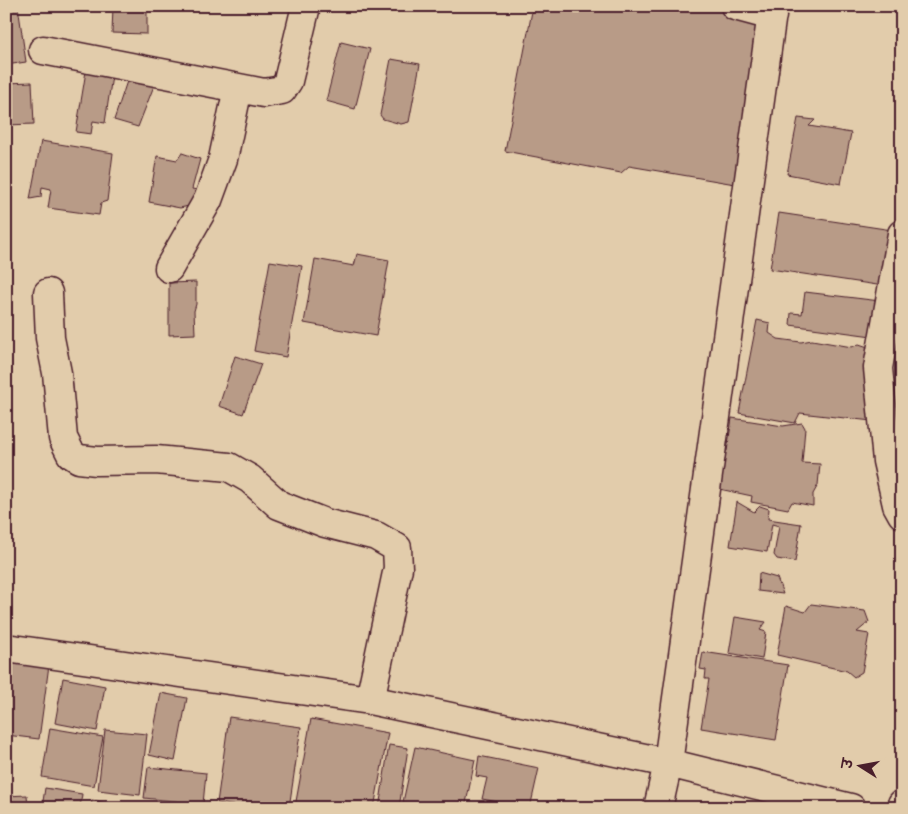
<svg xmlns="http://www.w3.org/2000/svg" width="908" height="814" font-family="'Balsamiq Sans','Playpen Sans Deva',sans-serif">
<style>
.building{fill:#b89b87;stroke:#4a1f2b}
.lines{fill:none;stroke-linecap:round;stroke-linejoin:round}
.minor-casing{stroke:#4a1f2b;stroke-width:31}
.minor{stroke:#e2ccab;stroke-width:28}
</style>
<rect width="100%" height="100%" fill="#e2ccab"/>
<filter id="ink" filterUnits="userSpaceOnUse"><feTurbulence type="fractalNoise" baseFrequency=".02" numOctaves="2"/><feDisplacementMap in="SourceGraphic" scale="10" xChannelSelector="R" yChannelSelector="G"/><feConvolveMatrix kernelMatrix="1 2 1 2 8 2 1 2 1" color-interpolation-filters="sRGB"/></filter>
<g filter="url(#ink)">
<path class="building" d="M18,6l8,56 -20,3v-58z
M113,6h34v28l-35,-1z
M533,6h178l48,9 -24,169 -106,-18 -8,7 -116,-22z
M341,42l29,7 -15,60 -29,-8z
M391,59l29,5 -11,58 -8,2 -18,-5 -3,-4z
M87,65l26,4 -8,54 -12,-2 -2,13 -15,-2z
M131,69l26,9 -19,49 -24,-7z
M32,82l2,42 -28,1v-42z
M798,118l17,2 -6,6 42,7 -10,51 -54,-10z
M41,141l72,12 -6,48 -6,2 -2,12 -51,-7 3,-19 -9,-2 -1,10 -11,2z
M182,153l18,6 -8,30 5,1 -4,15 -13,3 -31,-6 8,-46 20,4z
M779,213l113,17 -8,56 -114,-17z
M357,254l32,6 -13,76 -72,-13 11,-64 39,7z
M270,261l32,5 -16,91 -32,-6z
M196,282v22l-2,7 1,23 -26,1v-52z
M805,292l75,9 -8,35 -82,-11 1,-12 11,1z
M757,320l13,3 -1,10 9,6 23,3 11,-2 40,7 7,-3 15,5 -2,72 -72,-8 -5,10 -56,-10z
M235,356l26,8 -18,50 -24,-8z
M732,418l51,8 19,-3 3,5 -3,35 18,1 -2,21 -5,9v12l-21,-4 -4,7 -37,-7 1,-6 -42,-9 7,-31 10,-5z
M737,502l17,10 6,-6 9,3 -1,10 33,5 -6,38 -18,-3 -3,-4 5,-29 -7,-2 -5,28 -37,-6z
M759,573l18,5 6,16 -25,-3z
M811,604l54,7 4,11 -12,10 12,2 -7,38 -8,5 -7,-6 -70,-16 9,-49 19,6z
M735,617l31,5 -6,8 6,2 -4,27 -33,-6z
M703,652l85,13 -12,75 -75,-12 8,-49h-4l1,-9 -6,-1z
M6,659l43,6 -10,74 -33,-4z
M63,678l42,8 -8,45 -42,-8z
M161,693l26,5 -12,63 -26,-6z
M229,717l72,10 -12,81h-36l-36,-5z
M311,719l77,14 -14,75 -79,-1z
M50,728l53,9 -9,49 -52,-9z
M105,730l42,4 -7,61 -42,-5z
M389,745l19,3 -9,60h-20z
M415,747l60,13 -10,48h-35l-27,-6z
M479,756l60,12 -9,40 -48,-9 5,-21 -11,-2z
M148,767l58,6 -3,31 -59,-6z
M45,788l37,6 -2,14h-38z
M27,795l1,13h-22v-12z
M92,800l38,8h-39z
M141,803l39,5h-39z"/>
<g class="lines">
<defs>
<path id="minor" d="M735,6l37,10
M43,50l221,43 18,-3 6,-9 18,-75
M902,234l-24,134 9,93 10,44 5,9
M169,268l39,-68 15,-41 15,-71
M48,293l2,45 7,35 6,65 8,16 8,5 18,2 59,-1 73,7 21,12 29,26 46,18 51,13 21,12 1,20 -28,132
M6,648l364,52 298,63 183,45
M658,808l10,-45 105,-757
M901,808l1,-4"/>
</defs>
<use href="#minor" class="minor-casing"/>
<use href="#minor" class="minor"/>
</g>
</g>
<rect width="908" height="814" fill="none" stroke="#e2ccab" stroke-width="25"/>
<rect x="12" y="12" width="883" height="789" fill="none" stroke="#4a1f2b" stroke-width="2" filter="url(#ink)"/>
<g transform="translate(860 766) rotate(281)" stroke="#e2ccab" stroke-width="4" paint-order="stroke">
<path d="M0-4L9 19L0 12L-9 19Z" fill="#4a1f2b"/>
<text y="-8" font-size="14" font-weight="bold" text-anchor="middle" fill="#4a1f2b">उ</text>
</g>
</svg>
